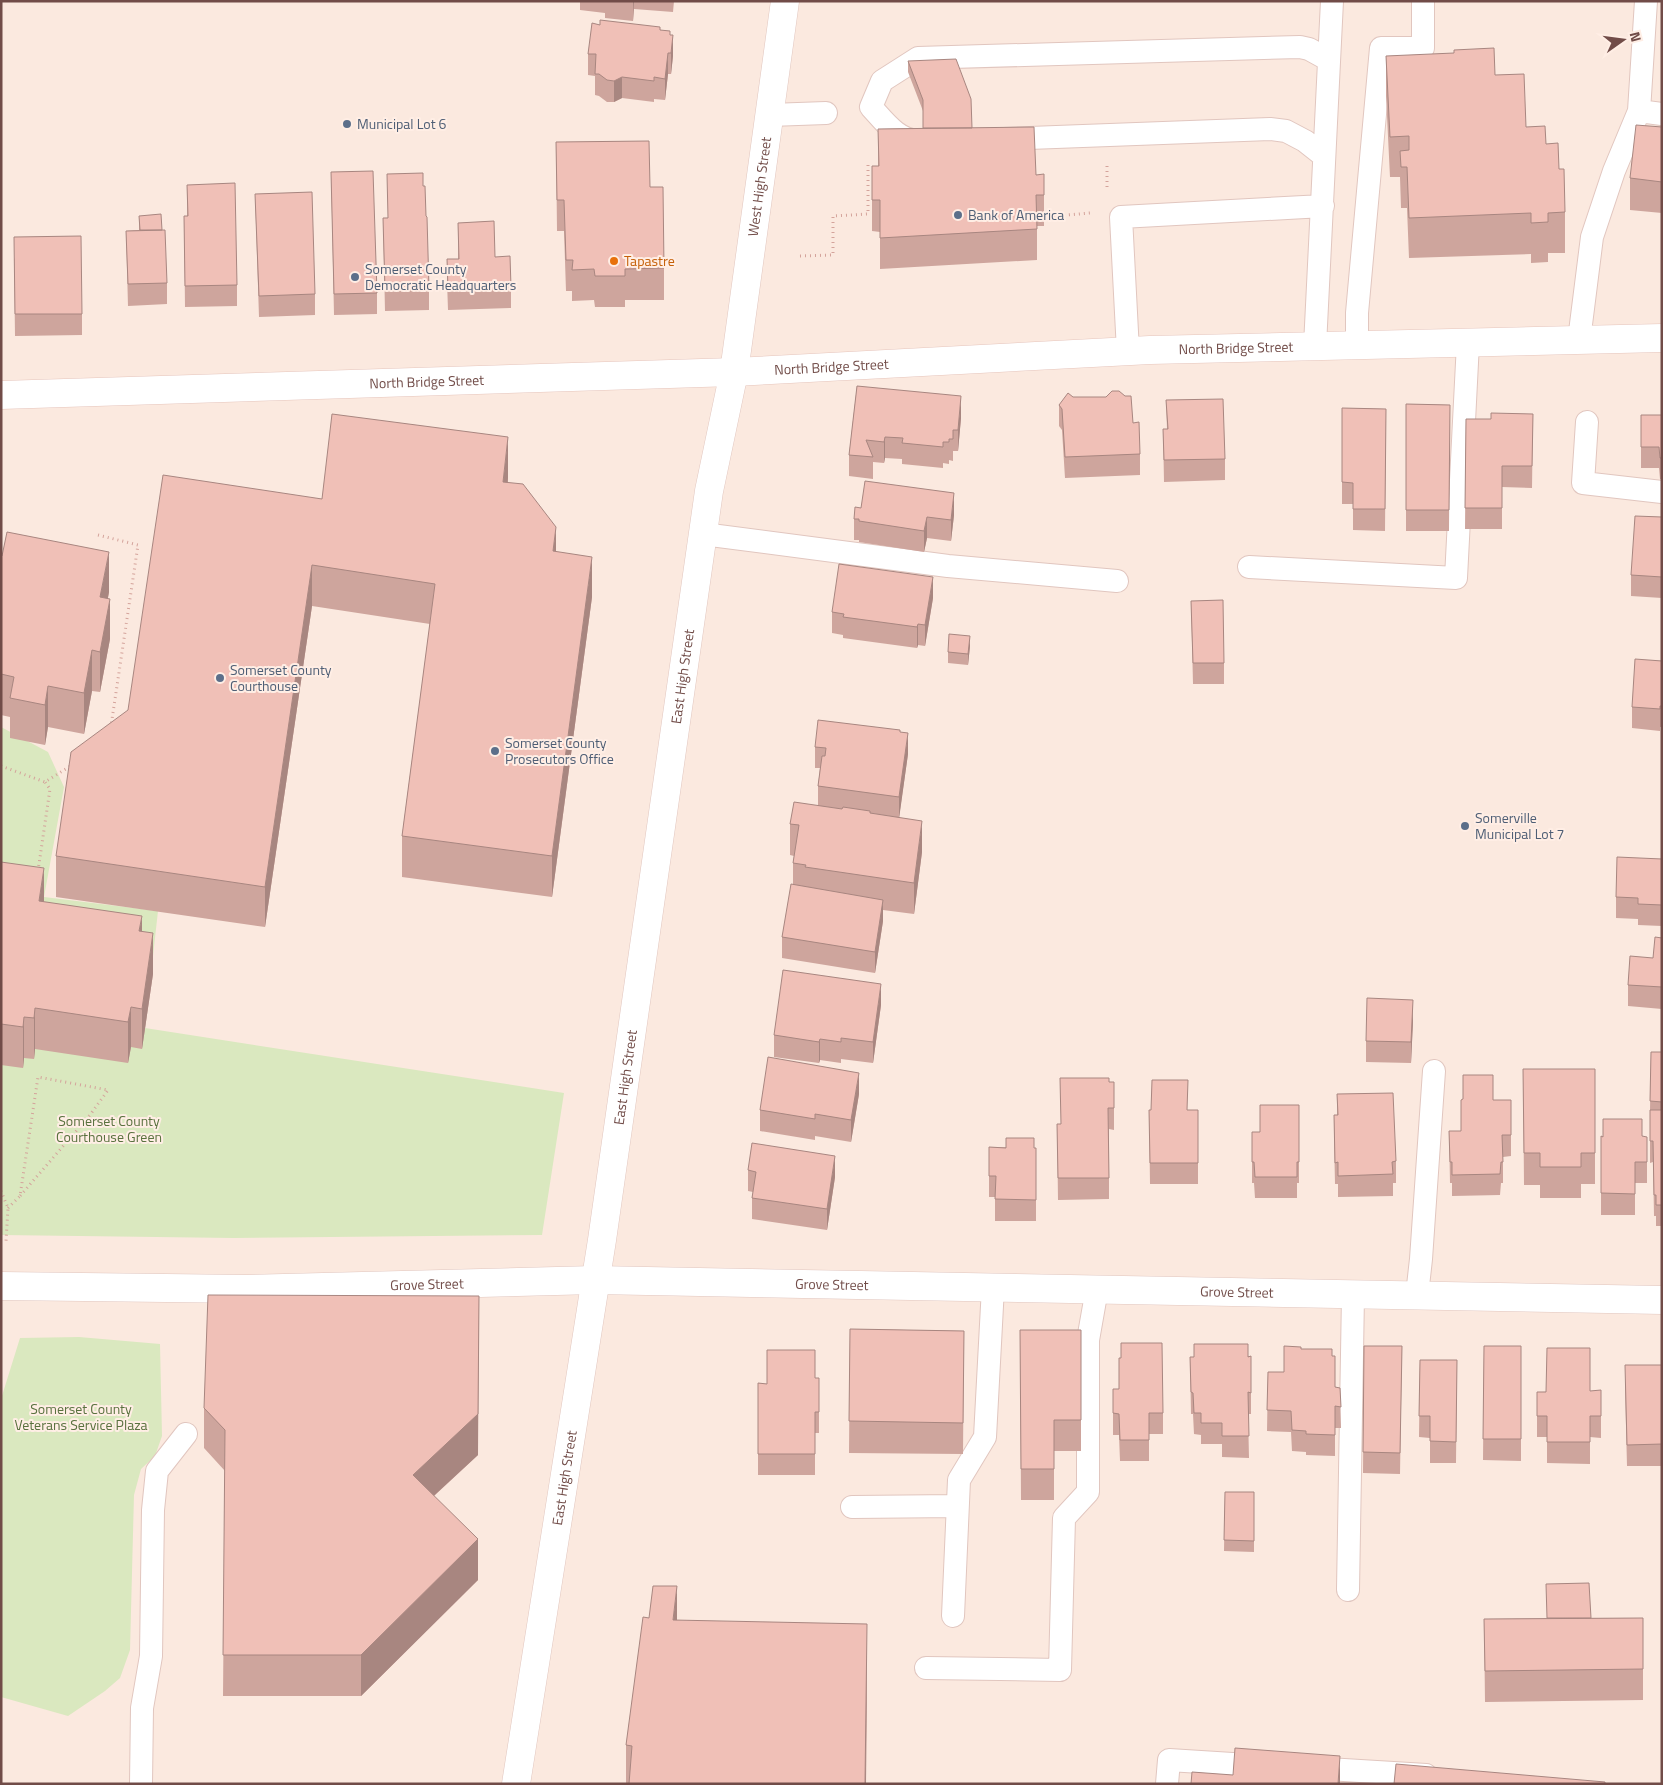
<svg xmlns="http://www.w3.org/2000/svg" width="1663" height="1785" font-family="'Titillium Web',sans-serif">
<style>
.green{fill:#dae8bf}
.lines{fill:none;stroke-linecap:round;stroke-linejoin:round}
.lane-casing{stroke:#e1c6bf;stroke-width:24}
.street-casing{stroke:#e1c6bf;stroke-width:29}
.secondary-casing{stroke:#e6c5bc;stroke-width:29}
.path{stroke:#d4a39b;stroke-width:3;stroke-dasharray:1 4;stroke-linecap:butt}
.lane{stroke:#fff;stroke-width:22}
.street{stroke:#fff;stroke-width:28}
.secondary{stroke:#fff;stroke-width:28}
.wall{fill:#cea59d}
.shaded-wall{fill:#a88680}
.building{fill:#f0c0b7;stroke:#a88680}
.service-dot{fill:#5c6f8a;stroke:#ffeee5;stroke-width:2}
.food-dot{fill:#e8710a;stroke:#ffeee5;stroke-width:2}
.labels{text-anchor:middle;stroke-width:4;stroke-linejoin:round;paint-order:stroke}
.service-label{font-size:14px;fill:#4e5e75;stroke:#ffeee5;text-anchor:start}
.street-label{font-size:14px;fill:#714c48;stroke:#ffeee5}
.food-label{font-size:14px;fill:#c56008;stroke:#ffeee5;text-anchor:start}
.park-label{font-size:14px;fill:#59713e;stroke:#ffeee5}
</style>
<rect width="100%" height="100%" fill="#fbe9df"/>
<path class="green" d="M1,727l47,25 16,35 -20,110 114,14 -13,117 419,65 -22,142 -308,3 -233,-3z
M79,1337l81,7 2,92 -7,20 -14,13 -7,26 -4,155 -10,28 -15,13 -37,25 -67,-19v-298l19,-61z"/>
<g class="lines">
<defs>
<path id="lane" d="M1639,111l7,-110
M770,115l56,-2
M1004,139l266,-10 16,2 19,10 19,15
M919,141c-21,0 -35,-20 -48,-34l11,-26 36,-23 382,-11 9,2 20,11
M1579,340l13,-103 22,-66 25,-60 23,3
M1357,345v-32l24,-265h42v-47
M1315,346l17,-345
M1128,351l-7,-134 202,-11
M1587,422l-4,61 79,9
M703,534l245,32 169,15
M1249,567l207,11 12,-235
M1417,1295l4,-36 13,-188
M852,1507l105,-1
M1348,1590l5,-295
M953,1616l6,-136 26,-43 8,-150
M926,1668l134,2 4,-152 24,-26v-152l9,-51
M1311,1768l115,7
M141,1784l1,-76 9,-52 2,-146 4,-39 29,-37
M1167,1784l2,-24 95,6"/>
<g id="street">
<path id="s1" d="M1,1286l246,3 348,-9 1067,20"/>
<path id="s2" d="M516,1784l86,-544 107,-749 25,-119 51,-371"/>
</g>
<g id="secondary">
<path id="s3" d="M1,395l733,-23 416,-22 512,-12"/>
</g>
</defs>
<use href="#lane" class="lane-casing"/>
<use href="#street" class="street-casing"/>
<use href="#secondary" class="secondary-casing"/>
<path class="path" d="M1107,166v23
M1044,217l46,-4
M800,256l33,-1v-39l35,-2v-52
M98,535l40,10 -27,181
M1,766l44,16 27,-17
M38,871l12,-82 -5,-7
M1,1191l7,17 -2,33
M8,1208l12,-12 18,-119 70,13 -18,25 -70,81"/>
<use href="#lane" class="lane"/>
<use href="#street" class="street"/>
<use href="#secondary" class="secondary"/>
</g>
<path class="wall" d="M580,1h94l-1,11 -39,-3 -1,12 -28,-3v-5l-25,-3z
M600,25l60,5 10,5 3,21 -2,18h-3l-3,26 -11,-1v3l-32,-4 -8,4h-7l-8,-6 -4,-1v-19l-7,-1v-21z
M1386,56l109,19 31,52 20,17 13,25 6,43v41h-17v9l-17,1v-9l-122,4 -2,-50h-6l-1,-31h-10l-4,-81z
M908,61l64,67 64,47 8,20v31h-7v34l-157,9v-37l-8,-1v-65h6v-37l45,-1v-17l-15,-39z
M1662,127v86l-32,-3v-32z
M556,142l94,45 14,81v32h-39v7h-30l-1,-7 -22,1v-10h-6l-2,-60h-7z
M331,172l46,121v21l-43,1z
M187,185l50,100v21l-52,1 -1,-91h3z
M255,194l60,100v21l-56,2z
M139,216l28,67v21l-39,2 -2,-75 13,-1z
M426,216l3,73v21l-44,1 -2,-93z
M458,223l37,34 16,30v21l-63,2 -1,-29v-22h11z
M14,258l68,56v21l-67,1z
M857,386l104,32 -3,33h-5v10l-4,-1v4l-6,-1v5l-41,-4v-5l-17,-1 -1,5 -11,-1v17l-24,-3v-21z
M1073,397l60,26 7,31v21l-75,3 -3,-48 -3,-4v-21z
M1166,400l59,59v21l-61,2 -1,-53h4z
M1406,404l44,1 -1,126h-43z
M1342,408l44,1 -1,122 -32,-1v-26h-11z
M1533,414l-1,74 -30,-1v42h-37l1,-110h25z
M1641,415h21v64h-2l-1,-11h-18z
M508,478v4l48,70 36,45 -40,300 -150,-20v-41l28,-212 -118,-18 -47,321 -209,-30v-41l72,-146 194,-211z
M954,515l-3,26 -24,-3 -3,14 -65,-10v-2h-5v-21z
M1662,517v81l-31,-2v-21z
M1,556l108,36 -1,6 2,41 -10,53 -8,-1 -8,43 -36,-7 -3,18 -35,-7v-21l-9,-2z
M933,598l-8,48 -7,-1 -1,3 -74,-10v-3l-11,-2v-21z
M1191,601l33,62v21h-31z
M970,646l-2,19 -20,-2v-11z
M1662,661v66h-2v4l-28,-3v-21z
M900,732l8,22 -9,63 23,35 -8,62 -31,-4v11l-8,52 -93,-15v-21l11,-52v-22l1,-7 -4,-1v-31l28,-19v-19l2,-18h-5v-21z
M1662,859v67l-24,-1v-6l-22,-1v-21z
M1,862l43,40 98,29 11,43 -11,75 -11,-2 -3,16 -93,-14 -1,10 -10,-1 -1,10 -22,-3z
M1662,938v71l-34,-3v-21l25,-27z
M881,1005l-8,58 -32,-4v4l-21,-3 -1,3 -45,-6v-22z
M1413,1021l-2,42 -45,-1v-21z
M1651,1052h11v174h-6v-10h-2l-1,-54 -3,1v-53z
M1523,1069h72v115h-14v14h-41v-13h-16z
M1109,1082h5v48l-5,-1v70l-51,1 -1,-76h4z
M859,1094l-8,48 -36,-6v4l-55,-9v-21z
M1337,1094l59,67v22h-3v13l-55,1v-13h-3l-1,-48v-21h3z
M1493,1100h18v56l-8,1v26h-2l-1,12 -48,1v-13h-2l-1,-52h12z
M1299,1105v78h-2v15h-42l-1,-15h-2v-51h8z
M1149,1110h49v74h-48z
M1601,1136l46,1v46h-12v32h-34z
M989,1147l47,1v73h-41v-24h-6z
M748,1170l87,7 -8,53 -75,-11v-21l1,-6 -5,-1z
M850,1329l114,2 -1,123 -114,-1z
M1020,1330h61v121h-27v49h-33z
M1364,1346h38l-2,128 -37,-1z
M1484,1346h37v115l-38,-1z
M1301,1349l31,7 3,31 5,1 1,40h-6v28l-29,-1v-3l-14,-1 -1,-19 -24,-1 1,-59h16z
M1251,1356v58h-3l1,44 -27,-1v-13h-21v-9l-7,-1 -1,-20h-2l-1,-57z
M1420,1360h37l-1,103h-26v-25l-11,-1z
M1662,1365v101h-35l-2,-80z
M815,1378l4,34v21h-4v42h-57v-92l9,1z
M1113,1389l50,24v21h-14v27h-29l-1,-26h-6z
M1590,1391l11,25v22l-11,-1v27l-43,-1v-26h-10v-45z
M204,1408l274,47 -44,41 44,84 -117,116h-138l2,-225 -21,-23z
M1225,1492h29v60l-30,-1z
M649,1618l28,2 190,44 -1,120h-240v-39z
M1643,1618v82l-158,2 -1,-83z"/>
<path class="shaded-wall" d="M633,1h1l-1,20z
M673,35v21l-2,18v-21z
M668,53v21l-3,26v-21z
M622,77v21l-8,4v-21z
M961,396v22l-3,33v-21z
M508,437v41l-5,44v-40z
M885,437v21l-1,5v-21z
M954,493v22l-3,26v-21z
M927,517v21l-3,14v-21z
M556,527v41l-3,-17z
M109,552v40l-9,46v-41z
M592,557v40l-40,300v-41z
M312,565v41l-47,321v-40z
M933,577v21l-8,48v-21z
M110,599v40l-10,53v-40z
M918,624v21l-1,3v-21z
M970,636v10l-2,19v-11z
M92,650v41l-8,43v-41z
M48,686v41l-3,18v-40z
M908,733v21l-9,65v-22z
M922,821v31l-8,62v-31z
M44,868v40l-5,-7z
M883,900v21l-8,52v-21z
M142,916v41l-3,-26z
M153,933v41l-11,75v-40z
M881,984v21l-8,58v-21z
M1413,1000v21l-2,42v-21z
M131,1007v40l-3,16v-41z
M35,1008v41l-1,10v-41z
M24,1017v41l-1,10v-41z
M820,1039v21l-1,3v-21z
M859,1073v21l-8,48v-22z
M835,1156v21l-8,53v-21z
M479,1296l-1,159 -65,60v-40z
M478,1539v41l-117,116v-41z
M677,1586v41l-4,-7z
M867,1624l-1,160h-1z
M1340,1756v28h-2z"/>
<path class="building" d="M600,20l60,7v3l10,1v4h3l-2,18h-3l-3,26 -11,-2v4l-32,-4 -8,4 -7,-1 -8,-6h-4l1,-20h-8l4,-31 8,2z
M1494,48l1,27 29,-1 2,53 19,-1 1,18 12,-1 1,26h5l1,43 -17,1v9l-17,1v-10l-122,5 -2,-51h-6l-1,-16 9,-1v-14l-19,1 -4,-81 68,-3v-3z
M956,59l15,40 1,29h-49v-28l-15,-39z
M1636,125l26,2v55l-32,-4z
M1034,127l2,48 8,-1v21h-8l1,34 -157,9v-38h-8v-34h7l-1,-37z
M649,141l1,46h13l1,81 -39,1v7h-30l-1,-7 -22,1 1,-10h-7l-2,-60h-7l-1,-58z
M373,171l4,122 -43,1 -3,-122z
M423,173v13h2l1,30 1,1 2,72 -44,1 -2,-72h5l-1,-44z
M235,183l2,102 -52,1 -1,-70h4l-1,-31z
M312,192l3,102 -56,2 -4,-102z
M161,214l1,16h-22l-1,-14z
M494,221l1,36 15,-1 1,31 -63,2 -1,-30h12l-1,-36z
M165,230l2,53 -39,1 -2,-53z
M81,236l1,78h-67l-1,-77z
M857,386l104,10 -3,34h-5v9h-4v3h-6v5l-41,-4 1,-5 -18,-1 -1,5 -18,-2 7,17 -24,-2z
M1112,391h7l6,5h6l2,27 6,-1 1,32 -75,3 -3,-48 -3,-4 9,-12 5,4h33z
M1223,399l2,60 -61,1 -1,-31h5l-2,-29z
M1406,404l44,1 -1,105h-43z
M1342,408l44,1 -1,100h-32v-26l-11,-1z
M1491,413l42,1 -1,52h-30v42h-37l1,-89h25z
M332,414l176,23 -5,45 20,2 33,43 -3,24 39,6 -40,299 -150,-20 33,-252 -123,-19 -47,322 -209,-31 15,-104 57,-42 35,-235 159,24z
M1641,415h21v43h-2l-1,-11h-18z
M865,481l89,12 -3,27 -24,-3 -3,14 -65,-10v-2h-5l1,-12 6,1z
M1635,516l27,1v60l-31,-2z
M7,532l102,20 -9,45 10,2 -10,53 -8,-2 -8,43 -36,-7 -3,19 -35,-7 4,-21 -13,-3v-118h1z
M839,564l94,13 -8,48 -7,-1 -1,3 -74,-10 1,-3 -12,-2z
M1223,600l1,63h-31l-2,-62z
M949,634l21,2 -2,18 -20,-2z
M1635,659l27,2v45h-2v3l-28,-2z
M818,720l82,10v2l8,1 -9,64 -81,-11 4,-30h3l1,-8 -11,-1z
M794,802l48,7 1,-2 27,4v2l52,8 -8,62 -109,-16 1,-2 -13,-2 6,-38 -9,-1z
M1617,857l45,2v46l-24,-1v-6l-22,-1z
M1,862l43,6 -5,33 103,15 -3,15 14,2 -11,76 -11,-2 -3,15 -93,-14 -1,10 -10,-1 -1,10 -22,-3z
M791,884l92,16 -8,52 -93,-15z
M1655,937l7,1v49l-34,-2 2,-29 23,2z
M783,970l98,14 -8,58 -32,-4v4l-21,-3 -1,3 -45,-7z
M1367,998l46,2 -2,42 -45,-1z
M1651,1052h11v50l-12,-1z
M768,1057l91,16 -8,47 -36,-6v5l-55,-9z
M1523,1069h72v84h-14v14h-41v-14h-16z
M1463,1075h30v25h18v35h-9l1,27h-2l-1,12 -48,1v-13h-2l-1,-31h12v-31l2,-1z
M1060,1078h49v4h5v26h-6l1,70h-51l-1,-54h4z
M1152,1080h36l-1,30h11v53h-48l-1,-53h2z
M1393,1093l3,68 -4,1 1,12 -55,2v-14l-3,1 -1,-48h4l-1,-21z
M1260,1105h39v57h-2v15h-42l-1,-15h-2v-30h8z
M1650,1110h12v95h-6v-10h-2l-1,-54h-3z
M1603,1119h39v17l5,1v25h-12v32l-34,-1v-57l2,1z
M1006,1138h28v10h2v52l-41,-1 1,-23h-7v-29l17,1z
M752,1143l83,13 -8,53 -75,-11 4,-26 -8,-2z
M208,1295l271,1 -1,118 -65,61 65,64 -117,116h-138l2,-225 -21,-22z
M850,1329l114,2 -1,92 -114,-2z
M1020,1330h61v90h-27v49h-33z
M1121,1343h41l1,70h-14v27h-29l-1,-26 -6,-1v-24h6v-31h2z
M1194,1344h54v13l3,-1v37l-3,-1 1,44h-27v-13h-21v-10h-7l-1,-20 -2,-1 -1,-35h4z
M1284,1346l17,1v2h31v7h3v31l5,1 1,19 -6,-1v29l-29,-1v-3l-14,-1 -1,-19 -24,-1 1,-38h16z
M1364,1346h38l-2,107 -37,-1z
M1484,1346h37v93h-38z
M1547,1348h43v43l11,-1v26h-11v26h-43v-26h-10v-24h9z
M767,1350h48v28h4v34h-4v42h-57v-71l9,1z
M1420,1360h37l-1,82 -26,-1v-25h-11z
M1625,1365h37v79l-35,1z
M1225,1492h29v49l-30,-1z
M1589,1583l2,35h-44l-1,-34z
M653,1586h24l-4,34 194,4 -2,160h-236l3,-38 -6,-1 17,-128 6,1z
M1643,1618v51l-158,2 -1,-52z
M1235,1748l105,8 -2,28h-147l1,-12 41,3z
M1396,1764l209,18v2h-211z"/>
<g class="service-dot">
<circle cx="347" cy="124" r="5"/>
<circle cx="958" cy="215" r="5"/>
<circle cx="355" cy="277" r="5"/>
<circle cx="220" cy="678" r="5"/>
<circle cx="495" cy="751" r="5"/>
<circle cx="1465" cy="826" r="5"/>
</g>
<circle class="food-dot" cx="614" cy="261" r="5"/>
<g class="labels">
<g class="service-label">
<text x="357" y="129">Municipal Lot 6</text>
<text x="968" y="220">Bank of America</text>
<text x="365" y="274">Somerset County<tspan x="365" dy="16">Democratic Headquarters</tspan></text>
<text x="230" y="675">Somerset County<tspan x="230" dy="16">Courthouse</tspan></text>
<text x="505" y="748">Somerset County<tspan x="505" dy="16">Prosecutors Office</tspan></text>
<text x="1475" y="823">Somerville<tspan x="1475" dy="16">Municipal Lot 7</tspan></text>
</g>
<g class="street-label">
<text dy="5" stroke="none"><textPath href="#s2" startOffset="1616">West High Street</textPath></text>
<text dy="5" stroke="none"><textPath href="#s3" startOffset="1236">North Bridge Street</textPath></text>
<text dy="5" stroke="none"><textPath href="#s3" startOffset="831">North Bridge Street</textPath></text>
<text dy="5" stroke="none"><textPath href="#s3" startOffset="426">North Bridge Street</textPath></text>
<text dy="5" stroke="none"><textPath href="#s2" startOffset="1120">East High Street</textPath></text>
<text dy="5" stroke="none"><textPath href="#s2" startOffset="715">East High Street</textPath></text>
<text dy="5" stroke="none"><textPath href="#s1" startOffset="426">Grove Street</textPath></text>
<text dy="5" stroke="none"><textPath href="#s1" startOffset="831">Grove Street</textPath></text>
<text dy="5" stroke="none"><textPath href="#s1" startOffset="1236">Grove Street</textPath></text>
<text dy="5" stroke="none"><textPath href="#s2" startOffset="310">East High Street</textPath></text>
</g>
<g class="food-label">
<text x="624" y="266">Tapastre</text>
</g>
<g class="park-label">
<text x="109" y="1126">Somerset County<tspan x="109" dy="16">Courthouse Green</tspan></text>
<text x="81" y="1414">Somerset County<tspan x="81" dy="16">Veterans Service Plaza</tspan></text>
</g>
</g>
<rect width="1663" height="1785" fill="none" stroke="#714c48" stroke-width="5"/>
<g transform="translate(1623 40) rotate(76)" stroke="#ffeee5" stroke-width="4" paint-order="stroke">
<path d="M0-4L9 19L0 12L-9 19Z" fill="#714c48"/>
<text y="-8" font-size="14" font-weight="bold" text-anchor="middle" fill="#714c48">N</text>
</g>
</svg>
